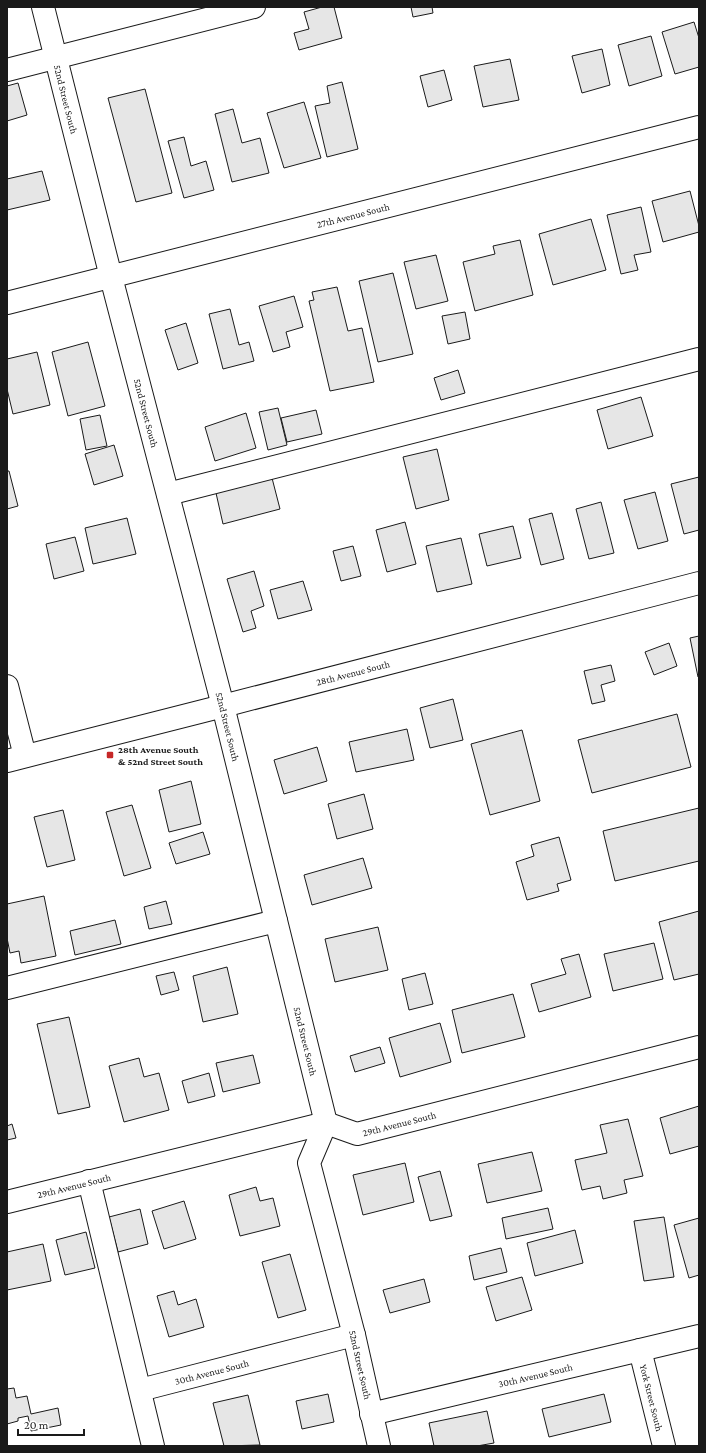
<svg xmlns="http://www.w3.org/2000/svg" width="706" height="1453" font-family="'Crimson Pro',serif">
<style>
.building{fill:#e6e6e6;stroke:#1a1a1a}
.lines{fill:none;stroke-linecap:round;stroke-linejoin:round}
.minor-casing{stroke:#1a1a1a;stroke-width:24}
.minor{stroke:#fff;stroke-width:22}
.poi-dot{fill:#c62828;stroke:#fff;stroke-width:1.5}
.labels{text-anchor:middle;stroke-width:3;stroke-linejoin:round;paint-order:stroke}
.street-label{font-size:10px;fill:#1a1a1a;stroke:#fff}
.poi-label{font-size:10px;font-weight:bold;fill:#1a1a1a;stroke:#fff;text-anchor:start}
</style>
<rect width="100%" height="100%" fill="#fff"/>
<path class="building" d="M322,7h12l8,31 -43,12 -5,-17 15,-4 -5,-17z
M411,7h21l1,6 -20,4z
M694,22l5,16v29l-24,7 -13,-42z
M651,36l11,40 -33,10 -11,-41z
M602,49l8,36 -28,8 -10,-37z
M510,59l9,41 -36,7 -9,-41z
M444,70l8,30 -24,7 -8,-31z
M342,82l16,67 -31,8 -12,-51 15,-3 -3,-17z
M18,83l9,32 -20,6v-35z
M145,89l27,104 -36,9 -28,-104z
M304,102l17,56 -37,10 -17,-55z
M233,109l9,34 18,-5 9,35 -37,9 -17,-68z
M184,137l7,29 15,-5 8,29 -30,8 -16,-57z
M42,171l8,29 -43,10v-31z
M690,191l9,35v6l-36,10 -11,-41z
M641,207l10,45 -17,3 4,15 -17,4 -14,-59z
M591,219l15,51 -53,15 -14,-51z
M520,240l13,55 -58,16 -12,-49 32,-8 -2,-8z
M436,255l12,46 -32,8 -12,-47z
M393,273l20,81 -35,8 -19,-81z
M337,287l11,44 14,-3 12,54 -44,9 -21,-90 5,-1 -2,-8z
M294,296l9,31 -17,5 4,15 -17,5 -14,-46z
M230,309l9,36 10,-3 5,19 -31,8 -14,-55z
M465,312l5,27 -22,5 -6,-28z
M186,323l12,40 -20,7 -13,-40z
M88,342l17,64 -37,10 -16,-64z
M37,352l13,53 -37,9 -6,-25v-30z
M458,370l7,23 -24,7 -7,-22z
M641,397l12,39 -45,13 -11,-39z
M278,408l9,37 -19,5 -9,-38z
M316,410l6,24 -35,8 -6,-24z
M246,413l10,35 -41,13 -10,-34z
M100,415l7,31 -21,4 -6,-31z
M114,445l9,31 -29,9 -9,-31z
M437,449l12,51 -33,9 -13,-52z
M7,471h2l9,35 -11,3z
M699,477v53l-15,4 -13,-50z
M272,478l8,31 -57,15 -7,-31z
M655,492l13,49 -30,8 -14,-49z
M601,502l13,51 -25,6 -13,-50z
M552,513l12,46 -23,6 -12,-46z
M127,518l9,36 -43,10 -8,-36z
M405,522l11,42 -29,8 -11,-42z
M513,526l8,32 -34,8 -8,-32z
M75,537l9,34 -30,8 -8,-35z
M461,538l11,46 -35,8 -11,-46z
M353,546l8,30 -20,5 -8,-30z
M254,571l10,35 -13,5 5,17 -13,4 -16,-53z
M303,581l9,29 -34,9 -8,-29z
M699,636v41h-1l-8,-39z
M669,643l8,23 -23,9 -9,-23z
M611,665l4,16 -14,4 4,16 -13,3 -8,-33z
M453,699l10,41 -33,8 -10,-40z
M677,714l14,53 -99,26 -14,-53z
M407,729l7,31 -58,12 -7,-30z
M522,730l18,71 -50,14 -19,-71z
M317,747l10,34 -43,13 -10,-34z
M191,781l10,43 -32,8 -10,-42z
M364,794l9,35 -36,10 -9,-35z
M132,805l19,63 -27,8 -18,-64z
M699,808v53l-84,20 -12,-50z
M63,810l12,50 -28,7 -13,-50z
M203,832l7,22 -34,10 -7,-21z
M559,837l12,43 -14,4 2,7 -32,9 -11,-38 18,-6 -3,-11z
M363,858l9,30 -60,17 -8,-30z
M44,896l12,60 -35,7 -2,-12 -9,2 -3,-15v-34z
M166,901l6,23 -23,5 -5,-22z
M699,911v63l-25,6 -15,-58z
M115,920l6,24 -46,11 -5,-24z
M378,927l10,43 -53,12 -10,-43z
M654,943l9,36 -50,12 -9,-37z
M579,954l12,43 -52,15 -8,-28 35,-10 -5,-15z
M227,967l11,47 -35,8 -10,-46z
M174,972l5,18 -18,5 -5,-19z
M425,973l8,31 -24,6 -7,-31z
M513,994l12,43 -63,16 -10,-43z
M69,1017l21,90 -32,7 -21,-90z
M440,1023l11,39 -51,15 -11,-39z
M380,1047l5,16 -30,9 -5,-16z
M253,1055l7,28 -37,9 -7,-29z
M139,1058l5,19 15,-4 10,37 -45,12 -15,-56z
M209,1073l6,23 -27,7 -6,-22z
M699,1106v40l-29,8 -10,-36z
M628,1119l15,57 -19,4 3,13 -24,6 -3,-13 -18,4 -7,-30 32,-7 -7,-28z
M12,1124l4,14 -9,2v-14z
M532,1152l10,39 -55,12 -9,-39z
M405,1163l9,39 -51,13 -10,-40z
M440,1171l12,45 -22,5 -12,-44z
M256,1187l4,14 13,-3 7,28 -40,10 -11,-41z
M184,1201l12,38 -32,10 -12,-38z
M548,1208l5,21 -47,10 -4,-21z
M140,1209l8,35 -30,8 -9,-35z
M664,1217l10,60 -30,4 -10,-60z
M699,1218v57l-10,3 -15,-53z
M575,1230l8,33 -48,13 -8,-33z
M86,1232l9,36 -30,7 -9,-35z
M43,1244l8,37 -44,9v-38z
M501,1248l6,24 -33,8 -5,-24z
M290,1254l16,56 -28,8 -16,-56z
M522,1277l10,33 -36,11 -10,-34z
M424,1279l6,23 -40,11 -7,-23z
M174,1291l4,14 18,-6 8,28 -35,10 -12,-41z
M14,1388l2,10 11,-2 4,18 27,-6 3,17 -30,6 -3,-15 -10,2v3l-11,3v-35z
M328,1394l6,28 -32,7 -6,-28z
M604,1394l7,28 -62,15 -7,-28z
M248,1395l12,50 -36,1 -11,-43z
M487,1411l7,32 -17,3h-43l-5,-23z"/>
<g class="lines">
<defs>
<g id="minor">
<path id="s1" d="M43,7l68,270 112,429 103,417 -17,40 45,172 25,111"/>
<path d="M7,70l247,-63"/>
<path id="s2" d="M7,303l692,-176"/>
<path d="M168,494l531,-135"/>
<path d="M7,686l18,70"/>
<path id="s3" d="M7,761l216,-55 476,-123"/>
<path d="M7,988l269,-67"/>
<path d="M89,1181l64,265"/>
<path id="s4" d="M7,1202l319,-79 31,11 342,-87"/>
<path id="s5" d="M640,1350l24,96"/>
<path id="s6" d="M140,1390l214,-55"/>
<path id="s7" d="M371,1414l328,-78"/>
</g>
</defs>
<use href="#minor" class="minor-casing"/>
<use href="#minor" class="minor"/>
</g>
<rect class="poi-dot" x="106" y="751" width="8" height="8" rx="2"/>
<g class="labels">
<g class="street-label">
<text dy="4" stroke="none"><textPath href="#s1" startOffset="95">52nd Street South</textPath></text>
<text dy="4" stroke="none"><textPath href="#s2" startOffset="357">27th Avenue South</textPath></text>
<text dy="4" stroke="none"><textPath href="#s1" startOffset="419">52nd Street South</textPath></text>
<text dy="4" stroke="none"><textPath href="#s3" startOffset="357">28th Avenue South</textPath></text>
<text dy="4" stroke="none"><textPath href="#s1" startOffset="743">52nd Street South</textPath></text>
<text dy="4" stroke="none"><textPath href="#s1" startOffset="1067">52nd Street South</textPath></text>
<text dy="4" stroke="none"><textPath href="#s4" startOffset="405">29th Avenue South</textPath></text>
<text dy="4" stroke="none"><textPath href="#s4" startOffset="69">29th Avenue South</textPath></text>
<text dy="4" stroke="none"><textPath href="#s1" startOffset="1403">52nd Street South</textPath></text>
<text dy="4" stroke="none"><textPath href="#s6" startOffset="74">30th Avenue South</textPath></text>
<text dy="4" stroke="none"><textPath href="#s7" startOffset="169">30th Avenue South</textPath></text>
<text dy="4" stroke="none"><textPath href="#s5" startOffset="49">York Street South</textPath></text>
</g>
<g class="poi-label">
<text x="118" y="753">28th Avenue South<tspan x="118" dy="12">&amp; 52nd Street South</tspan></text>
</g>
</g>
<rect width="706" height="1453" fill="none" stroke="#1a1a1a" stroke-width="16"/>
<path d="M18 1429v6h66v-6" fill="none" stroke="#1a1a1a" stroke-width="2"/>
<text x="24" y="1429" font-size="12" fill="#1a1a1a" stroke="#ffffff" stroke-width="3" paint-order="stroke">20 m</text>
</svg>
